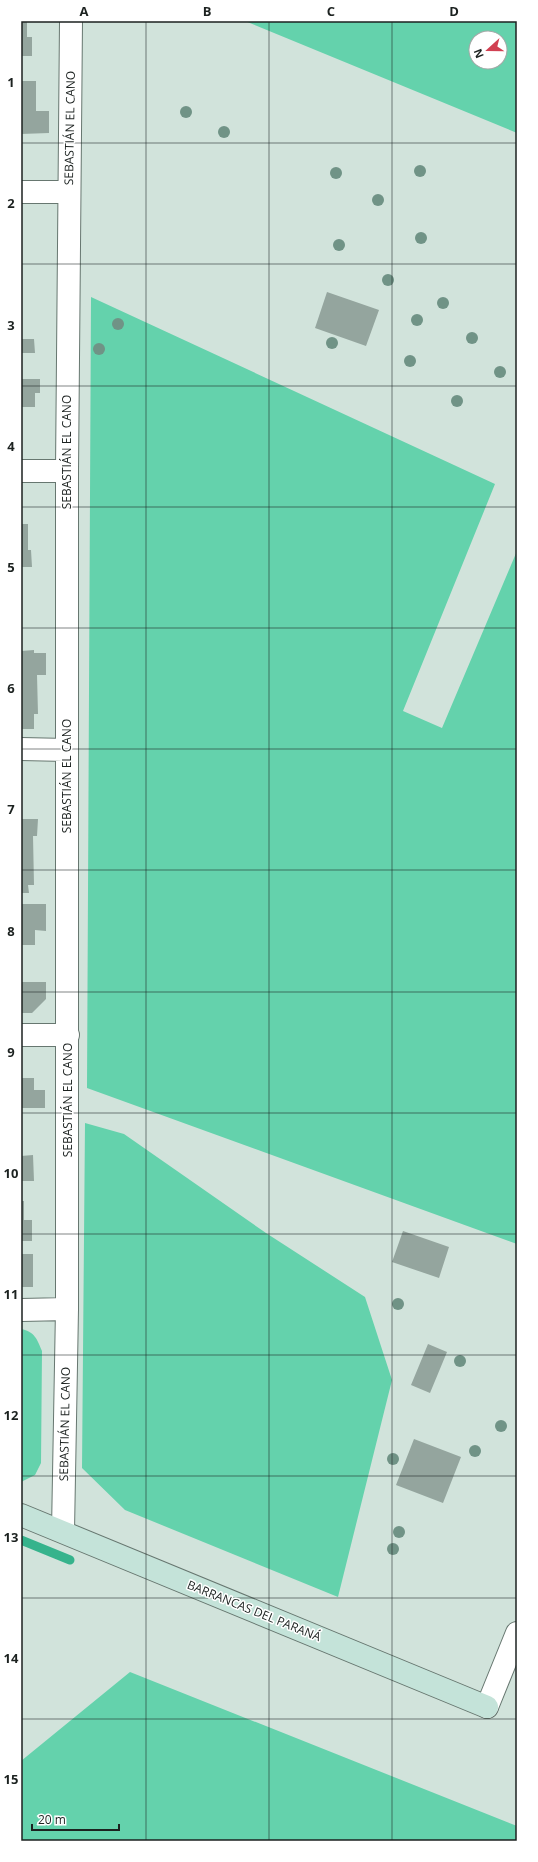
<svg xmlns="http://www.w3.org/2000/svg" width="538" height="1862" font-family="'Open Sans',sans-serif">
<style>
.green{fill:#64d2ac;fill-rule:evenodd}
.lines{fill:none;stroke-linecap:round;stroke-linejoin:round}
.stream{stroke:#36b38c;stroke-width:9}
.building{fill:#94a59e}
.street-casing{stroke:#677770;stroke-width:24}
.secondary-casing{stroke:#677770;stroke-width:24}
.street{stroke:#fff;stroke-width:22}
.secondary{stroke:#c4e3d9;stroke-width:22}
.tree{fill:#709386}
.grid{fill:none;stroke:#1c2220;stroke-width:1;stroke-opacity:0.55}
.labels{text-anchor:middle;stroke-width:3;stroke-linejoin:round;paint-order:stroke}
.street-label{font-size:12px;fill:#1c2220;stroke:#fff}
.neatline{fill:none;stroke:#1c2220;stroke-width:1.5}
.grid-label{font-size:13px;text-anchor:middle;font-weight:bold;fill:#1c2220}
</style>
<rect width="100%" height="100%" fill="#d1e3db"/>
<path class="green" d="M245,21h272v112zM476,38h24v24h-24z
M91,297l404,187 -92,227 39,17 75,-177v693l-430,-156z
M85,1123l39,11 142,99 99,64 27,83 -54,217 -213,-87 -43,-42z
M21,1329c14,3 16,10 21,22l-1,112 -6,12 -14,7z
M130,1672l387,154v15h-496v-80z"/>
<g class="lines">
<path class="stream" d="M21,1540l49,20"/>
</g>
<path class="building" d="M21,21h6v16h5v19h-11z
M21,81h15v30h13v22l-28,1z
M327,292l52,18 -13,36 -51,-18z
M21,339h13l1,14h-14z
M21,379h19v14h-5v14h-14z
M21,524h7v26h3l1,17h-11z
M34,650v3h12v22h-9l1,39h-4v15h-13v-78z
M21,819h17l-1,17h-4l1,49h-6l1,8h-8z
M21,904h25v27l-11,-1v15h-14z
M21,982h25v17l-14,14h-11z
M21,1078h13v12h11v18h-24z
M33,1155l1,26h-13v-25z
M21,1201h3v19h8v21h-11z
M403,1231l46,16 -10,31 -47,-16z
M21,1254h12v33h-12z
M428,1344l19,8 -17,41 -19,-8z
M414,1439l47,18 -18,46 -47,-18z"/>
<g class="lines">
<defs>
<path id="street" d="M21,192h48
M21,471h46
M21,749l46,1
M21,1035h47
M21,1310l46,-1
M63,1531l4,-222v-838l4,-450
M487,1707l30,-74"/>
<path id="secondary" d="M21,1515l466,192"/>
</defs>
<use href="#street" class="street-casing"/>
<use href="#secondary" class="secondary-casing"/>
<use href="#street" class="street"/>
<use href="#secondary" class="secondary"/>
</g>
<g class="tree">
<circle cx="186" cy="112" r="6"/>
<circle cx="224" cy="132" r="6"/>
<circle cx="420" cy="171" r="6"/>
<circle cx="336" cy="173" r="6"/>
<circle cx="378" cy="200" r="6"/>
<circle cx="421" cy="238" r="6"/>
<circle cx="339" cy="245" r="6"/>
<circle cx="388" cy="280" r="6"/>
<circle cx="443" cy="303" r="6"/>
<circle cx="417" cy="320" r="6"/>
<circle cx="118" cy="324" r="6"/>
<circle cx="472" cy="338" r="6"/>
<circle cx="332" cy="343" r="6"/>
<circle cx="99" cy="349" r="6"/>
<circle cx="410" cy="361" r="6"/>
<circle cx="500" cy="372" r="6"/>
<circle cx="457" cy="401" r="6"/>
<circle cx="398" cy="1304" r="6"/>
<circle cx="460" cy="1361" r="6"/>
<circle cx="501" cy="1426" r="6"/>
<circle cx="475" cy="1451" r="6"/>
<circle cx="393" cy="1459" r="6"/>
<circle cx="399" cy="1532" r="6"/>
<circle cx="393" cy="1549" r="6"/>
</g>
<path class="grid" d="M146,21v1820M269,21v1820M392,21v1820M21,143h496M21,264h496M21,386h496M21,507h496M21,628h496M21,749h496M21,870h496M21,992h496M21,1113h496M21,1234h496M21,1355h496M21,1476h496M21,1598h496M21,1719h496"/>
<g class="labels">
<g class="street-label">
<text transform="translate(70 128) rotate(-89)" y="4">SEBASTIÁN EL CANO</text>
<text transform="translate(67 452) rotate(-90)" y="4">SEBASTIÁN EL CANO</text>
<text transform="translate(67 776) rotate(-90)" y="4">SEBASTIÁN EL CANO</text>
<text transform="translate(68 1100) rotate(-90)" y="4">SEBASTIÁN EL CANO</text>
<text transform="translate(65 1424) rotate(-89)" y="4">SEBASTIÁN EL CANO</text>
<text transform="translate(254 1611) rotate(22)" y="4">BARRANCAS DEL PARANÁ</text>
</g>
</g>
<rect width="538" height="1862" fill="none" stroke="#ffffff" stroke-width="44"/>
<g transform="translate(488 50) rotate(249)"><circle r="19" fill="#ffffff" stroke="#a4a7a6"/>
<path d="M0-3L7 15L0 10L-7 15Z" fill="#d14052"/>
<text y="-6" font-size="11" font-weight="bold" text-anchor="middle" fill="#1c2220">N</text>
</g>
<path d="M32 1824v6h87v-6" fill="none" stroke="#1c2220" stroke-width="2"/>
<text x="38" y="1824" font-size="12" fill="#1c2220" stroke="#ffffff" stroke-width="3" paint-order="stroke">20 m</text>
<rect x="22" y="22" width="494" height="1818" class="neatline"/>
<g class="grid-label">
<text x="84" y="16">A</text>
<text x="207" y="16">B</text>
<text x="331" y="16">C</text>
<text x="454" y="16">D</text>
<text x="11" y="87">1</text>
<text x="11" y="208">2</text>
<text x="11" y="330">3</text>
<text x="11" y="451">4</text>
<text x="11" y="572">5</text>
<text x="11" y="693">6</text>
<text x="11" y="814">7</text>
<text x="11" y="936">8</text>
<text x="11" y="1057">9</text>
<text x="11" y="1178">10</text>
<text x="11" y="1299">11</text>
<text x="11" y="1420">12</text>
<text x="11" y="1542">13</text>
<text x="11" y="1663">14</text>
<text x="11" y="1784">15</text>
</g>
</svg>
